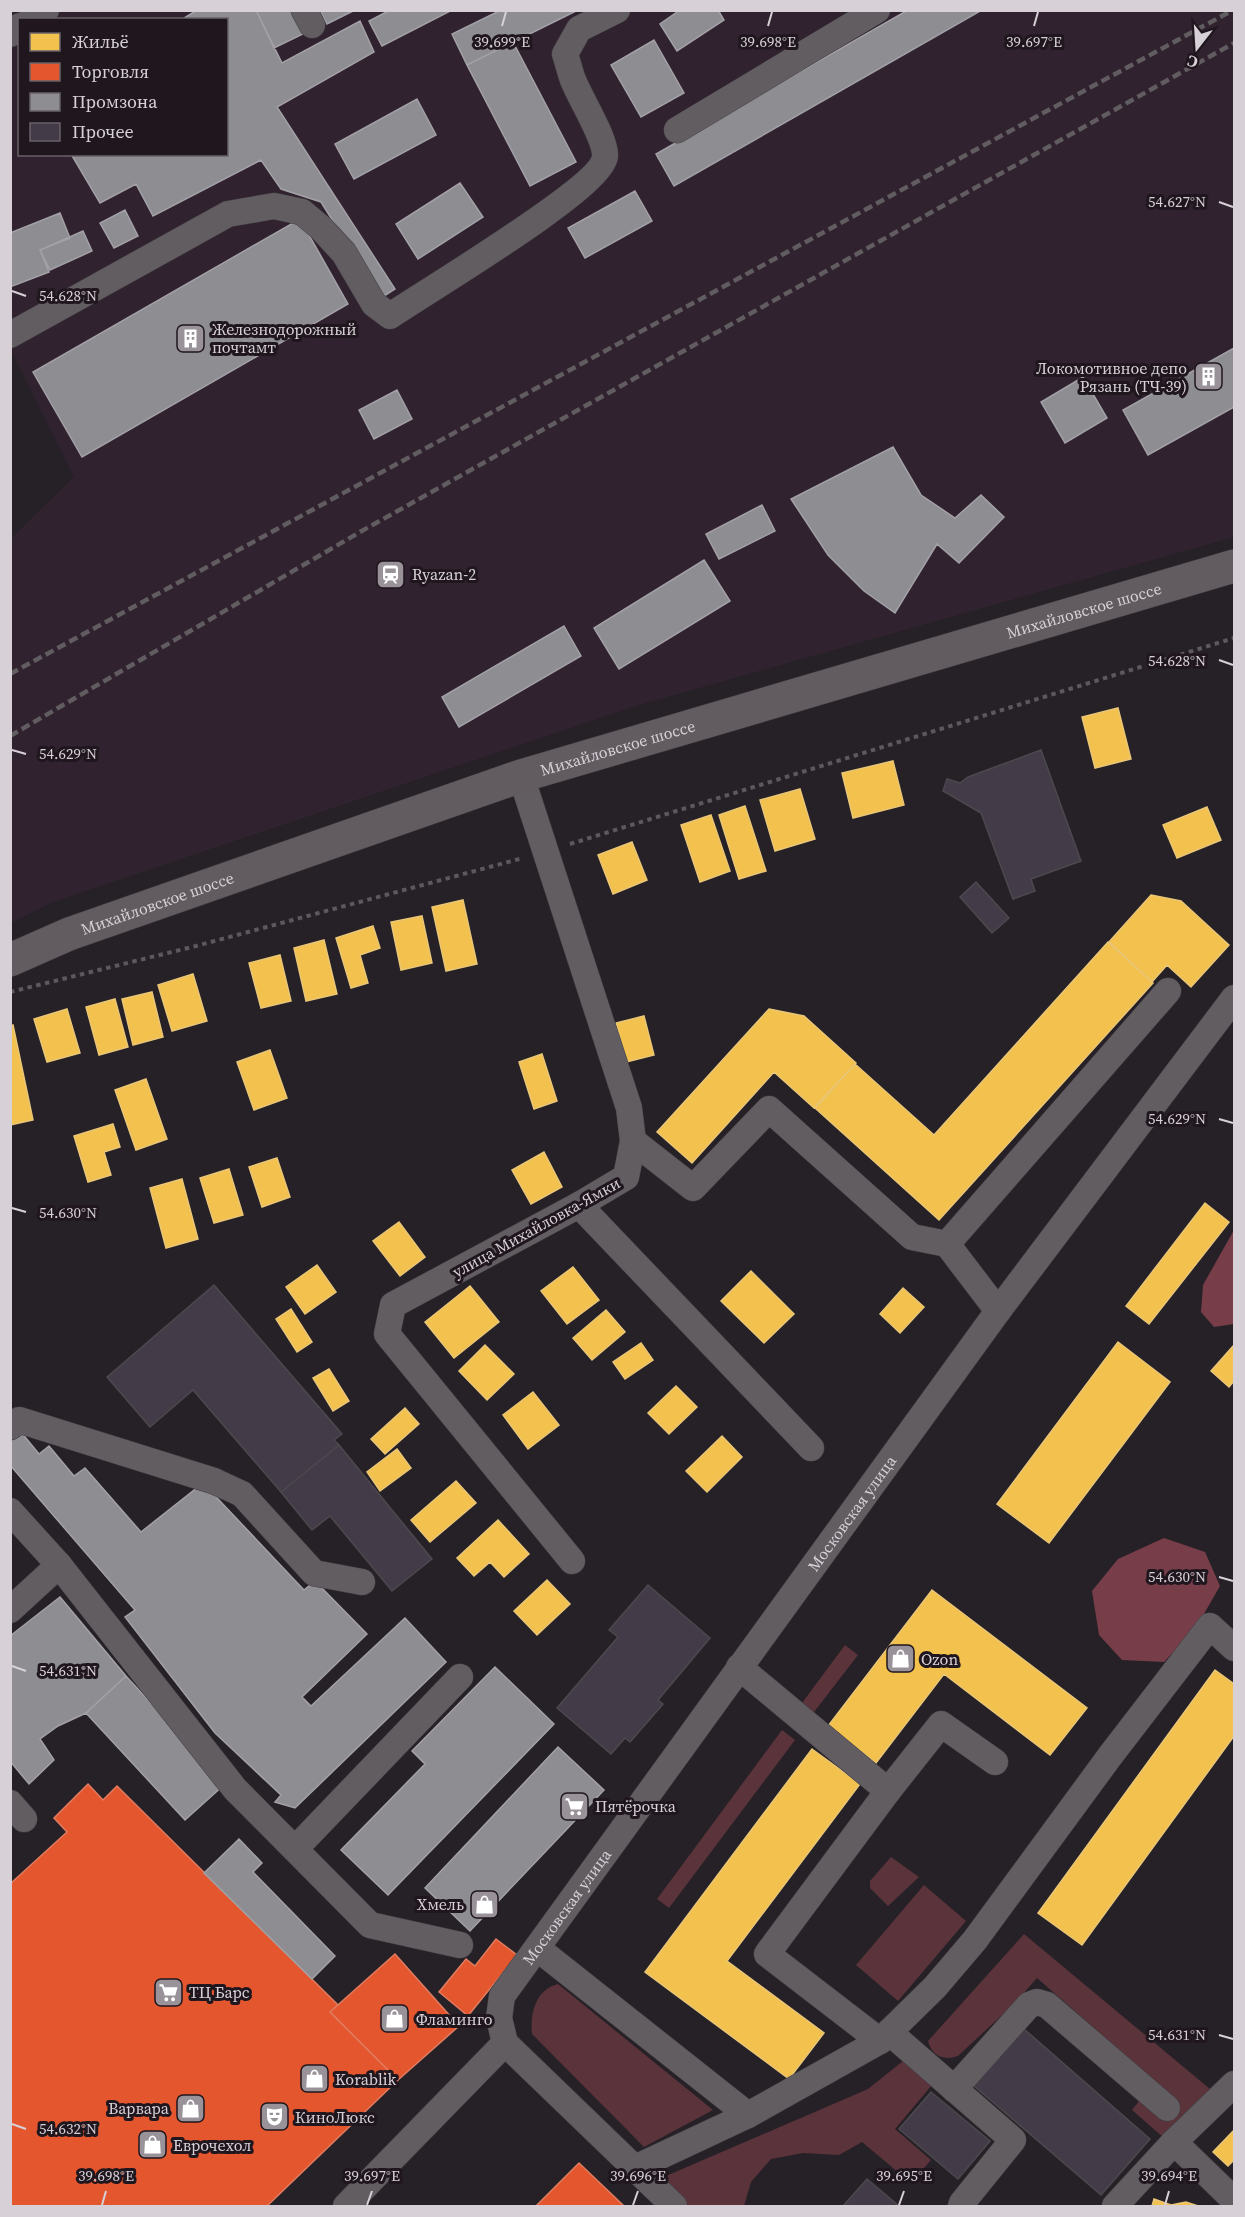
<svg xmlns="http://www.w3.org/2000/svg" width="1245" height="2217" font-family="'Source Serif 4',serif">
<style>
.built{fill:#30232f;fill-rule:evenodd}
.green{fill:#5a333b}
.forest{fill:#773e49}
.homes{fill:#f2c14e;stroke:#eac677;stroke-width:1.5}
.shops{fill:#e4572e;stroke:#e07c61;stroke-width:1.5}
.industry{fill:#8d8d92;stroke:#a3a1a7;stroke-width:1.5}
.building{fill:#433c48;stroke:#4c494e;stroke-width:1.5}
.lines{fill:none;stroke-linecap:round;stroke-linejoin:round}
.minor-casing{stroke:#433e43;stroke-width:27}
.major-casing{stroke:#433e43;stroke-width:34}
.path{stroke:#5c585c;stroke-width:4;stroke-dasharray:4.5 4.5;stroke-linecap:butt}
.minor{stroke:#615d61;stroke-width:26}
.major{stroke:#625c61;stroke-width:33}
.rail{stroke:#605c5f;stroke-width:4.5;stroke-dasharray:9 4.5;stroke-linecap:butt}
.ticks{fill:none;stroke:#d7d1d7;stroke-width:2}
.labels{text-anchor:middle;stroke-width:6;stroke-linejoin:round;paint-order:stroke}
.poi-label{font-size:16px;fill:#d7d1d7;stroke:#1f161e;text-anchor:start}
.street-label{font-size:16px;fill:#d7d1d7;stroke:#1f161e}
.ticks-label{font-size:15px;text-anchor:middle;fill:#d7d1d7;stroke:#1f161e;stroke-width:6;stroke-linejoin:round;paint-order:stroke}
</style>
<rect width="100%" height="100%" fill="#262126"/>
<path class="built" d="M11,11h1223v526l-595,168 -586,197 -42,21v-385l63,-61 -63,-127zM20,20h206v134h-206z"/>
<path class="green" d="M845,1645l13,10 -47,61 -12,-9z
M782,1730l13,10 -126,168 -12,-9z
M891,1857l28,20 -31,29 -18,-18v-7z
M924,1885l42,36 -68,80 -42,-36z
M1024,1934l186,155 -46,49 -32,-28 8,-10 23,20 16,-18 -142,-124 -21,24 -58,54c-15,5 -26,0 -30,-15z
M558,1984l155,126 -69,37 -112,-113c-2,-20 3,-44 26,-50z
M903,2061l29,24 -37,44 36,31 -20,23 -49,-41 -23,13 -36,-2 -32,6 -20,23 -7,24h-56l-29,-27 209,-90z"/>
<path class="forest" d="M1234,1230v94l-20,3 -13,-15 2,-27z
M1164,1538l41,14 15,34 -23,40 -33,36 -42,-2 -23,-25 -7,-44 26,-32z"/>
<path class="homes" d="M1118,708l13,51 -36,9 -13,-51z
M893,761l11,44 -51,13 -11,-45z
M800,789l15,50 -40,12 -15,-51z
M745,806l21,65 -27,8 -20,-64z
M1207,807l14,33 -44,18 -14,-33z
M711,815l19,56 -30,11 -19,-57z
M632,842l15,38 -34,14 -15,-39z
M1151,895l30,6 48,44 -38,42 -24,-22 -15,17 -43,-40z
M463,900l14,64 -31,7 -14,-64z
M422,916l10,47 -31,7 -10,-48z
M373,926l7,22 -20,7 8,28 -17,5 -15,-50z
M324,940l13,54 -31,7 -12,-53z
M1108,942l45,41 -214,237 -124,-112 40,-44 79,71z
M280,955l11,46 -30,7 -12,-45z
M193,974l14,47 -35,10 -14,-46z
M152,992l11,45 -30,8 -11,-46z
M115,999l13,48 -29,8 -13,-48z
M67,1009l13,44 -33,9 -13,-43z
M769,1009l35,7 52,47 -42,45 -40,-36 -82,91 -35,-31z
M644,1016l10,39 -28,7 -10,-39z
M13,1025l20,95 -23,5v-99z
M270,1050l17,48 -33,12 -17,-48z
M542,1054l15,47 -23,8 -15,-47z
M146,1079l21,60 -31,11 -21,-60z
M113,1124l7,23 -16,5 7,23 -23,7 -14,-46z
M544,1152l18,35 -31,17 -19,-34z
M277,1158l13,39 -28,10 -13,-40z
M229,1169l14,46 -29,8 -14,-45z
M182,1179l16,60 -32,9 -16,-60z
M1205,1203l24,19 -80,102 -23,-18z
M399,1222l26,35 -25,19 -27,-35z
M317,1265l19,27 -31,22 -19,-27z
M573,1267l26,33 -32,24 -26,-33z
M751,1271l43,43 -30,29 -43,-42z
M470,1286l29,36 -45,36 -29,-36z
M903,1288l21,19 -24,26 -20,-19z
M291,1309l21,33 -15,10 -21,-33z
M606,1310l19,22 -33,28 -19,-22z
M1118,1342l52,40 -121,161 -52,-39z
M641,1343l12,17 -28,19 -12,-17z
M485,1345l29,29 -27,26 -28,-29z
M1234,1345v36l-5,6 -18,-16z
M329,1369l20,32 -16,10 -20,-33z
M676,1386l21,21 -28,27 -21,-21z
M533,1392l26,33 -31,24 -25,-34z
M405,1408l14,16 -34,30 -14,-15z
M722,1436l20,21 -35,35 -21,-21z
M397,1449l14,19 -31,23 -13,-19z
M456,1481l20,22 -46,39 -19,-22z
M498,1520l31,34 -25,23 -14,-15 -16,14 -17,-18z
M547,1580l23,24 -33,31 -23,-24z
M932,1590l155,118 -37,47 -106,-81 -68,89 -48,-37z
M1215,1670l19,14v52l-152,209 -44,-32z
M812,1749l48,35 -133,177 97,72 -35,46 -144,-107z
M1234,2130v30l-6,6 -15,-14z
M1154,2199l17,6 15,-3 12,4h-46z"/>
<path class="shops" d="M88,1784l15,16 14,-14 221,219 -8,7 68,68 -131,126h-257v-322l57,-52 -13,-14z
M496,1939l21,16 -49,61 -29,-24 27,-33 9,7z
M395,1954l64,72 -61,54 -68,-68z
M579,2163l45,43h-88z"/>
<path class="industry" d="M197,10h59l26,53 78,-42 14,31 -97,55 118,182 -14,9 -60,-96 -40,-13 -20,-29 -108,56 -17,-32 -36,19 -29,-49h155v-134h-45z
M256,10h35l12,24 -29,14z
M320,10h35l-28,14z
M390,10h62l-70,36 -13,-25z
M501,10h77l-111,55 -15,-31z
M680,10h38l6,10 -47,31 -17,-27z
M908,10h74l-308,176 -18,-32z
M654,40l30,53 -43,24 -30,-52z
M513,42l63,120 -46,24 -63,-121z
M417,99l19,36 -82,44 -19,-35z
M460,183l23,34 -65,42 -22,-35z
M635,191l17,30 -67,37 -17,-30z
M125,210l13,26 -24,12 -14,-25z
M60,213l10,25 -30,12 9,22 -39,15v-54z
M300,219l48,85 -266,153 -49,-85z
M83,231l9,20 -42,19 -10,-20z
M1234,348v59l-86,48 -25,-45z
M1083,377l24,41 -42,25 -24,-41z
M397,390l15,29 -38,20 -15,-29z
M893,447l28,48 34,23 26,-23 23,22 -45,46 -22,-19 -42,69 -31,-22 -36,-36 -37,-56z
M762,505l13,26 -56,28 -13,-25z
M704,560l26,41 -111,68 -25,-41z
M564,626l17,30 -122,71 -17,-30z
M21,1432l18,22 10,-8 25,30 11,-8 56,64 62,-49 101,107 11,-9 52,53 -65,63 9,9 94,-88 41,44 -151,146 -20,-6 6,-7 -66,-62 -90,-116 10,-7 -125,-145v-25z
M60,1597l66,79 -40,37 -28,13 -18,13 14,21 -25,24 -19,-23v-125z
M495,1667l59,57 -166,171 -47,-45 84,-86 -13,-13z
M126,1676l99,108 -40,36 -99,-107z
M558,1747l46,43 -134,141 -45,-43z
M239,1839l23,24 -9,9 82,84 -23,23 -108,-106z"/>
<path class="building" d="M1041,750l40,111 -50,18 4,12 -22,8 -32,-86 -38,-22 4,-12 13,4 8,-6z
M976,882l33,36 -17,15 -32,-36z
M214,1285l128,149 -8,6 5,5 -58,47 -88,-102 -43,37 -43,-50z
M339,1445l93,114 -40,32 -62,-75 -18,14 -31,-38z
M648,1585l62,53 -52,62 5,4 -33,38 -5,-4 -14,16 -54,-46 61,-71 -9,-7z
M1024,2029l126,110 -49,56 -127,-109z
M931,2092l59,49 -32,38 -59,-50z
M867,2179l32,27h-56z"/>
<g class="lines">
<defs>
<g id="minor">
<path d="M304,10l8,15"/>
<path d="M30,20l16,-10"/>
<path d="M10,34l10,-8"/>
<path d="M677,130l200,-120"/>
<path d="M10,335l218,-121 46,-8 28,6 19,16 23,25 30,51 16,12c33,-23 213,-129 215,-160 1,-17 -25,-58 -32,-76 -3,-8 -5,-17 -8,-26l14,-25 38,-19"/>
<path d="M521,776l108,332 4,33 -7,36 -47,28 -186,100 -6,29 185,227"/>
<path d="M633,1141l60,47 76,-79 143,128 35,7"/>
<path d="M579,1205l232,243"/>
<path d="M998,1311l-51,-67 221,-253"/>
<path d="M10,1427l9,-7 195,61 28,13 72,79 48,9"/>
<path d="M10,1511l49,54 176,224 135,136 90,20"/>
<path d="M10,1610l49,-45"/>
<path d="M739,1667l149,124"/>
<path d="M10,1803l14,16"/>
<path d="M295,1849l165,-172"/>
<path d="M537,1948l211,167"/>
<path d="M889,2032l124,108 -51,63 -1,3"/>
<path d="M880,2041l-113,-87 121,-163 53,-67 54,38"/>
<path id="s1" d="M505,2043l-6,-25 3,-22 496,-685 236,-313"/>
<path d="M505,2043l169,163"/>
<path d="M954,2089l75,-84 8,-3 10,3 120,103"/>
<path d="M1174,2142l60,58"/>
<path d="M635,2168l113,-53 132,-74 55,-54 40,-47 135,-184 100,-130 24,22"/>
<path d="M346,2206l159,-163"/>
<path d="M1115,2206l59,-64 60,-58"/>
</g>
<g id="major">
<path id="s2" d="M10,960l59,-26 452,-158 713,-210"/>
</g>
</defs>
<use href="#minor" class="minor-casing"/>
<use href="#major" class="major-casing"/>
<path class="path" d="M570,844l664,-206
M10,992l186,-46 327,-88"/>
<use href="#minor" class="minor"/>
<use href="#major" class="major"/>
<path class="rail" d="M10,674l1223,-664
M10,736l350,-204 874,-489"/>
</g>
<path class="ticks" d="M502,26l4,-14M768,26l4,-14M1034,26l4,-14M1219,202l14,5M12,291l14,5M1219,660l14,5M12,750l14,4M1219,1119l14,4M12,1208l14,4M1219,1577l14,4M12,1666l14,5M1219,2035l14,4M12,2124l14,5M102,2205l4,-14M367,2205l5,-14M633,2205l5,-14M899,2205l5,-14M1165,2205l4,-14"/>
<defs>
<symbol id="building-square" viewBox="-11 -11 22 22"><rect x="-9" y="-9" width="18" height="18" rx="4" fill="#999399" stroke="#1f161e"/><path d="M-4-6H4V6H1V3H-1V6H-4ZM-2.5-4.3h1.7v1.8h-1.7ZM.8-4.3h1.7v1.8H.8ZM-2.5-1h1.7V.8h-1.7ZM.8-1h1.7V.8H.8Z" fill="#fff"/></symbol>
<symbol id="station-square" viewBox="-11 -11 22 22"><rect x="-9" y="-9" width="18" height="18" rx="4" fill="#999399" stroke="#1f161e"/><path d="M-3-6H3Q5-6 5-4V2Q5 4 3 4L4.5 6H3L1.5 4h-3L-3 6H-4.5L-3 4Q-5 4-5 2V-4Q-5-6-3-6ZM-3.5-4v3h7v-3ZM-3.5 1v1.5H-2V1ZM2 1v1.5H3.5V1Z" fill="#fff"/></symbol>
<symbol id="shop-square" viewBox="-11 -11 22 22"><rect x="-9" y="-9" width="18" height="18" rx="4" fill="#999399" stroke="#1f161e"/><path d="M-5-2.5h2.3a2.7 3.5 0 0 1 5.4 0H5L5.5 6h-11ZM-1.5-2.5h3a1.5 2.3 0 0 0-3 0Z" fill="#fff"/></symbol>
<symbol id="supermarket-square" viewBox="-11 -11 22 22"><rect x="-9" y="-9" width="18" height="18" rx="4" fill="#999399" stroke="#1f161e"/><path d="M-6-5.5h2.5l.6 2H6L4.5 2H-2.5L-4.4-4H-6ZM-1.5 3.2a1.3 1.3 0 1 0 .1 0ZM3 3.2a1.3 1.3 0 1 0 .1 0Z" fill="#fff"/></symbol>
<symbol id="theatre-square" viewBox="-11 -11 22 22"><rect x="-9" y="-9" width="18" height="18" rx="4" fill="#999399" stroke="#1f161e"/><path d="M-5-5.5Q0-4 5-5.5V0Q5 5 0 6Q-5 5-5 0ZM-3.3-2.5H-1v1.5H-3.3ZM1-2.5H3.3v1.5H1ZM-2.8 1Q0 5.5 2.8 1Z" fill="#fff"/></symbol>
</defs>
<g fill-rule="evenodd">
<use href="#building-square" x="174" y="322" width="33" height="33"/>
<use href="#building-square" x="1192" y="360" width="33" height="33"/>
<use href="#station-square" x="374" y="558" width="33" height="33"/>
<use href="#shop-square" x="884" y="1642" width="33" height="33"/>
<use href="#supermarket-square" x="558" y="1790" width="33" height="33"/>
<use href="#shop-square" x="468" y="1888" width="33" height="33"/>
<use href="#supermarket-square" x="152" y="1976" width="33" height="33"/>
<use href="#shop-square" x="378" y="2002" width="33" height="33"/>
<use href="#shop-square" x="298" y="2062" width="33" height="33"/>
<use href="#shop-square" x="174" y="2092" width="33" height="33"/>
<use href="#theatre-square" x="258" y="2100" width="33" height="33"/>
<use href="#shop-square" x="136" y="2128" width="33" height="33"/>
</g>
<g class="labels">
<g class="poi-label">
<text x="212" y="335">Железнодорожный<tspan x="212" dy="18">почтамт</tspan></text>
<text x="1187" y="374" text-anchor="end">Локомотивное депо<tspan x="1187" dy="18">Рязань (ТЧ-39)</tspan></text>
<text x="412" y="580">Ryazan-2</text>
<text x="921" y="1665">Ozon</text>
<text x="595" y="1812">Пятёрочка</text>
<text x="464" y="1910" text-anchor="end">Хмель</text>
<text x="189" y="1998">ТЦ Барс</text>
<text x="416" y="2025">Фламинго</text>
<text x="335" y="2085">Korablik</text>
<text x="169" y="2114" text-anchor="end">Варвара</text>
<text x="295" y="2123">КиноЛюкс</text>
<text x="173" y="2151">Еврочехол</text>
</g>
<g class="street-label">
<text dy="6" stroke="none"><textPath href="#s2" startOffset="1130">Михайловское шоссе</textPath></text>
<text dy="6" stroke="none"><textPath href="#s2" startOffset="644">Михайловское шоссе</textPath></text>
<text dy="6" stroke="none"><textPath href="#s2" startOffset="158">Михайловское шоссе</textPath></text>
<text transform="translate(536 1227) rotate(-29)" y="6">улица Михайловка-Ямки</text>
<text dy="6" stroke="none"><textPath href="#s1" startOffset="644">Московская улица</textPath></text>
<text dy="6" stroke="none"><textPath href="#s1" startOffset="158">Московская улица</textPath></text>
</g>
</g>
<g class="ticks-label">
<text x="502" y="47">39.699°E</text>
<text x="768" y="47">39.698°E</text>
<text x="1034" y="47">39.697°E</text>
<text x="1177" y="207">54.627°N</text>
<text x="68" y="301">54.628°N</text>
<text x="1177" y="666">54.628°N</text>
<text x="68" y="759">54.629°N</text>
<text x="1177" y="1124">54.629°N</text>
<text x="68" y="1218">54.630°N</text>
<text x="1177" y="1582">54.630°N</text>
<text x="68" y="1676">54.631°N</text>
<text x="1177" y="2040">54.631°N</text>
<text x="68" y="2134">54.632°N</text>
<text x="106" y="2181">39.698°E</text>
<text x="372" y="2181">39.697°E</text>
<text x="638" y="2181">39.696°E</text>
<text x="904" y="2181">39.695°E</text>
<text x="1169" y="2181">39.694°E</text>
</g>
<rect width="1245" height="2217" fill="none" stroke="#d7d1d7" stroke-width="24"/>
<rect x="18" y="18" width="210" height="138" fill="#1f161e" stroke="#696168" stroke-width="1.5"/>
<rect x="30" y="33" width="30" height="18" fill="#f2c14e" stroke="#696168" stroke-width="1.5"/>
<text x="72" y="48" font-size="18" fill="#d7d1d7">Жильё</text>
<rect x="30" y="63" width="30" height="18" fill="#e4572e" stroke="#696168" stroke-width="1.5"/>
<text x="72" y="78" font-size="18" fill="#d7d1d7">Торговля</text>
<rect x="30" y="93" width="30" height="18" fill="#8d8d92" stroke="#696168" stroke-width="1.5"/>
<text x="72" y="108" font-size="18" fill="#d7d1d7">Промзона</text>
<rect x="30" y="123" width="30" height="18" fill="#433c48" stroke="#696168" stroke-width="1.5"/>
<text x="72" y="138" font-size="18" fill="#d7d1d7">Прочее</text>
<g transform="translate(1197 48) rotate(197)" stroke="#1f161e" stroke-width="4.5" paint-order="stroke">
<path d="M0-4.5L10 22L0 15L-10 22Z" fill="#d7d1d7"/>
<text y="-9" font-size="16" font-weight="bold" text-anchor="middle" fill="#d7d1d7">С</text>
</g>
</svg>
